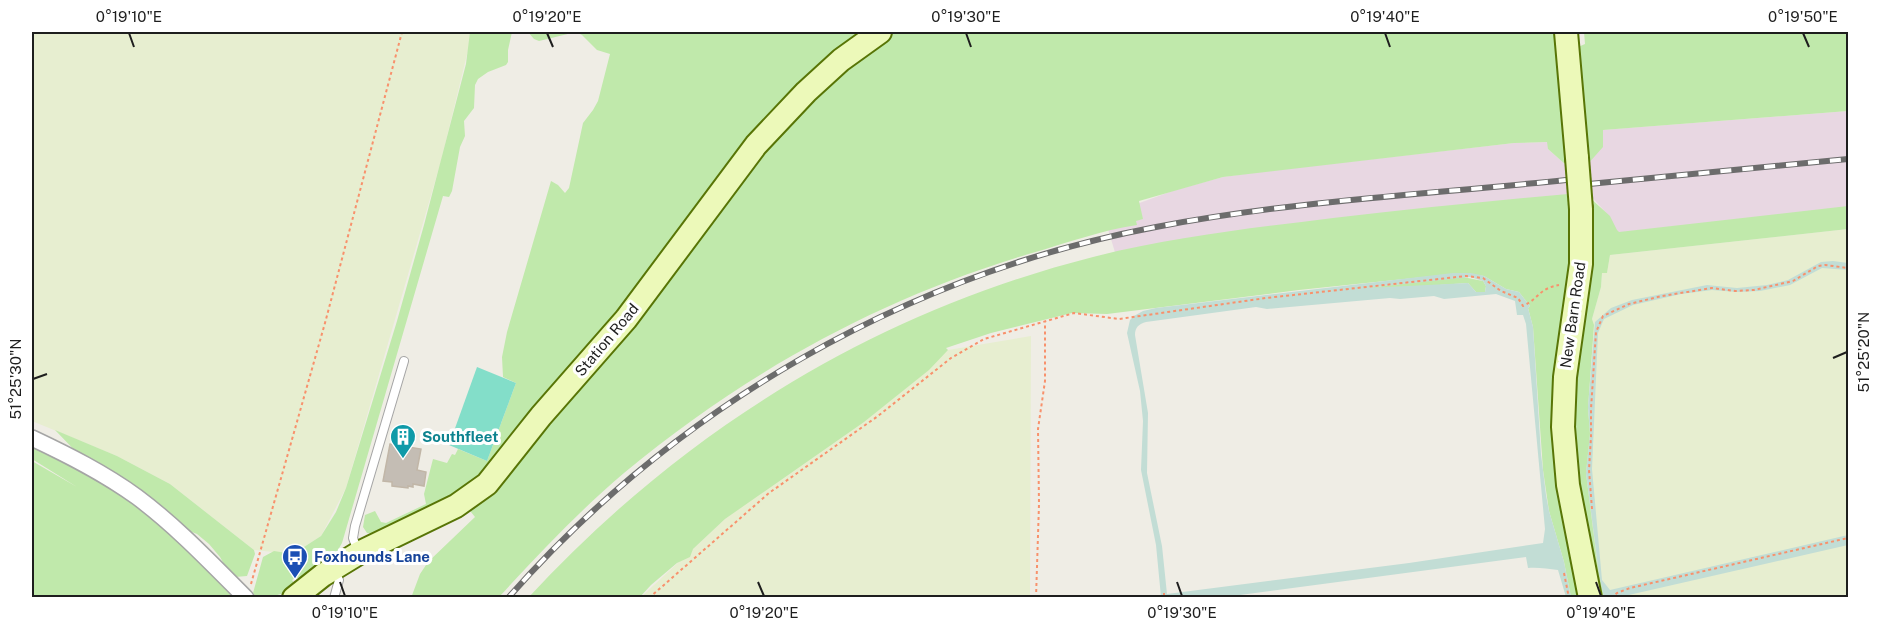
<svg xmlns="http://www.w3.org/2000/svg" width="1880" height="629" font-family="'Public Sans',sans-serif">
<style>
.industrial{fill:#e8d7e2}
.farmland{fill:#e7eed0}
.grass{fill:#c0e9ab}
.wetland{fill:#c2ddd5;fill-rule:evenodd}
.pitch{fill:#83dec9}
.building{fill:#c4bdb4;stroke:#c1b6a7;stroke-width:1.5}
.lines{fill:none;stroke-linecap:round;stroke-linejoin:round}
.lane-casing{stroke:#a5a5a5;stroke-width:10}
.street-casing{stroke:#a5a5a5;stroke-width:18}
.secondary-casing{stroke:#587506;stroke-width:26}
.path{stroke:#f8916c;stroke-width:2;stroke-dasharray:3 3;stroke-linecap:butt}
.lane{stroke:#fff;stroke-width:8}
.street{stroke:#fff;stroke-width:15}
.secondary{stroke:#ecf9b9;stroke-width:22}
.rail-casing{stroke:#6c6c6c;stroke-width:6}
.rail{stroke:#fff;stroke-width:4;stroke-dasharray:11;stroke-linecap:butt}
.secondary-bridge-casing{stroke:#587506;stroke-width:26;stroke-linecap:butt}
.secondary-bridge{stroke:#ecf9b9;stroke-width:22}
.ticks{fill:none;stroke:#1e1e1e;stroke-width:2}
.labels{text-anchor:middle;stroke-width:6;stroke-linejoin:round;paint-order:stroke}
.street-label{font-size:15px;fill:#1e1e1e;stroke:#fff}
.culture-label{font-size:15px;font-weight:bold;fill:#0d838f;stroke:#fff;text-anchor:start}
.transit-label{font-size:15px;font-weight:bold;fill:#164399;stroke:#fff;text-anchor:start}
.neatline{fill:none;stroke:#1e1e1e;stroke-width:2}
.ticks-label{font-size:15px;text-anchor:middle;fill:#1e1e1e}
</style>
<rect width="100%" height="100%" fill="#efede5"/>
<path class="industrial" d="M1848,111v96l-233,26 -5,-16 -22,-24 -464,89 -20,-66 71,-26 48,-13 36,-5 255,-29 34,-1v7l18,16h21l15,-35z"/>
<path class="farmland" d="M32,32h438l1,6 -30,123 -95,327 -25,48 -28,18 -39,-4 -84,-66 -53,-28 -85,-35z
M1848,229v368h-248l-14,-124 8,-147 -2,-7 9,-32 1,-14h5l3,-18z
M1031,336l-1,261 -390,1 85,-79 223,-169z"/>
<path class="grass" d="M470,32h42l-4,18v12l-2,3 -18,7 -10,7 -3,6 -1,23 -10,13 1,15 -5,11 -8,44 -3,6 -6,-1 -101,347 -8,14 -35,23 -2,-3 -5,3 2,3 -5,3 1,3c-12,8 -21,8 -34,8l-3,-4 10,-36 11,-6 19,3 28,-18 15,-24 10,-24 51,-167 27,-96 42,-161z
M528,32h338l-383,449 -103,54 -13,-2 -4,-6 2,-12 10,-4 6,11 5,1 40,-19 -2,-10 9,-35 14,4 5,-9 3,1 3,-6 29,12 29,-78 -13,-6 -1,-20 5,-25 44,-151 7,4 7,8 4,-5 14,-65 10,-13 5,-9 12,-47 -13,-4 -15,-15 -6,-3 -37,9 -5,-2z
M889,32h666l11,133 -18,-16 -1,-7 -33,1 -291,34 -84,24 4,18 -7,2 1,4c-35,5 -70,18 -105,28 -152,45 -286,119 -408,220 -45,38 -85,81 -125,124l-88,1 9,-24 8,-12 47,-45 -8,-10 298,-365z
M1584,32h264v79l-245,19v17l-16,18 -9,-118 7,-3z
M1568,194l2,16v61l-11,85 24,241h-12l-7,-35 -15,-51 -6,-41 -10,-143 -5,-19 2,-2 -11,-14 -13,-3 -22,-13 -22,-3 -163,17 -192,24 -35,-1 -81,20 -45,15 2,2 -19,20 -65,52 -139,97 -32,30 -3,8 -13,6 -26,22 -11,12 -112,1c154,-167 345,-285 565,-341 78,-20 160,-29 240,-39 78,-9 156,-17 235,-24z
M1589,197l21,19 7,14 2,2 229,-26v23l-238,26 -3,18h-5l-1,14 -9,32 2,6 -6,83 2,26 -4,39 11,88 7,36h-9l-11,-58 -14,-125 4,-5 4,-33 -4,-4z
M1463,277l20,4 3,5 -1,6h-9l-8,-9 -101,7 -1,-2z
M55,430l62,26 53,28 84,66 1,4 -8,22 -12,1 -6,-4 -9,-16 -11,-13 -12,-10 -13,-5 -101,-70z
M32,446l49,24 49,29 40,32 64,66h-202v-136l45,26 -45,-28z"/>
<path class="wetland" d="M1833,261l15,2v7l-26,-2 -32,17 -30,6 -23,1 -25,-2 -31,4 -48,11 -29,14 -6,14 -6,136 10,111 8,10 238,-55v10l-228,52h-16l-5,-23 -13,-101 4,-39 -2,-27 7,-85 16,-14 21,-8 75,-15 30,3 30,-3 21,-5 33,-18z
M1453,273h18l13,3 22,13 13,3 11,14 -2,2 5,19 8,127 5,41 3,16 15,51 7,35h-5l-8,-27c-10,-1 -20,-3 -30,-2l-2,-11 -301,40h-64l-5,-52 -15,-75 2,-49 -3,-30 -13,-58 3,-13 4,-4 9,-5 13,-3zM1470,277l13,4 3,5 -1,6h-9l-8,-9 -102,5zM1496,294l19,7 2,14h6l3,9 19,205 -2,14 -134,20 -242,31 -5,-48 -15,-73 1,-60 -13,-78c0,-8 4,-11 11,-13l110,-15 11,2 123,-11 10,1 34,-3 10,3z"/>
<path class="pitch" d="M477,367l39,16 -29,78 -38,-16z"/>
<path class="building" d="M390,444l31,5 -4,21 9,2 -2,14 -11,-2v3l-5,-1v2l-16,-2v-4l-9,-1z"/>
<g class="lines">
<defs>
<path id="lane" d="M358,552l-5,-14 2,-12 49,-165
M334,598l5,-18 -4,-9"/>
<path id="street" d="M32,438c36,17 72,35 105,59 39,29 74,66 109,101"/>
<path id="secondary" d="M1566,32l11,126
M1581,209v55l-16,113 -2,50 5,58 22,113
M294,598l29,-23 36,-22 97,-47 31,-22 54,-68 85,-97 130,-174 50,-53 35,-32 39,-28"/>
</defs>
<use href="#lane" class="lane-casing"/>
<use href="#street" class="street-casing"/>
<use href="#secondary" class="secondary-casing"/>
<path class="path" d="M1592,509l-3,-39 2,-33v-28l5,-77 7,-16 26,-12 33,-8 50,-8 23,3 19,-1 39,-9 25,-15 7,-1 23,3
M1564,573l5,25
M251,584l74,-261 77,-291
M1164,593v5
M649,598l120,-105 109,-77 73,-58 33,-19 90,-26 45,6 147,-21 200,-22 17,2 18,13 17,7 5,8c18,-9 15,-17 36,-21
M1036,598l3,-94 -1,-75 7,-48v-60
M1611,598l6,-5 13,-5 218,-50"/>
<use href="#lane" class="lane"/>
<use href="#street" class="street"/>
<use href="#secondary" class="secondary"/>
<defs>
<path id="rail" d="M1589,184l259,-25
M508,598c168,-191 398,-324 648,-371 135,-26 274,-33 410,-47"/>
</defs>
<use href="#rail" class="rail-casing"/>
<use href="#rail" class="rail"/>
<defs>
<path id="secondary-bridge" d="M1577,158l4,51"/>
</defs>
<use href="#secondary-bridge" class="secondary-bridge-casing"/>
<use href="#secondary-bridge" class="secondary-bridge"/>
</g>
<path class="ticks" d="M129,33l5,14M547,33l6,14M966,33l5,14M1385,33l5,14M1803,33l6,14M1833,358l14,-6M33,379l14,-5M340,582l5,14M758,582l6,14M1177,582l5,14M1596,582l5,14"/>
<defs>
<symbol id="building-pin" viewBox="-11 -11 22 30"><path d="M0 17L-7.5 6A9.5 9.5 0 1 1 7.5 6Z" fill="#0f9aa8" stroke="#fff"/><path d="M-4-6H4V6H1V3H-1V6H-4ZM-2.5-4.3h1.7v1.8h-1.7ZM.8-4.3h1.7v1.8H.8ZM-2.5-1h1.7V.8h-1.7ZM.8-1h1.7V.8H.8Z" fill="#fff"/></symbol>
<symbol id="bus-pin" viewBox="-11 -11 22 30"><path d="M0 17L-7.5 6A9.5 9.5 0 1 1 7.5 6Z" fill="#1a4fb4" stroke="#fff"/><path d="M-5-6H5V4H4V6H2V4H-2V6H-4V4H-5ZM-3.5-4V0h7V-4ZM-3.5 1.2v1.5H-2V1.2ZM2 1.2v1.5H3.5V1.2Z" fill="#fff"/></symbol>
</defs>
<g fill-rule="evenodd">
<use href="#building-pin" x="388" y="422" width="30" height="40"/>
<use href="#bus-pin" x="280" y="542" width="30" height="40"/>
</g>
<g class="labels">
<g class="street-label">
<text transform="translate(1573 315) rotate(-82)" y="5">New Barn Road</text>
<text transform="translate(607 340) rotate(-50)" y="5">Station Road</text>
</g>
<g class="culture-label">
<text x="422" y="442">Southfleet</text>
</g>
<g class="transit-label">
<text x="314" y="562">Foxhounds Lane</text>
</g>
</g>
<rect width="1880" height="629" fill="none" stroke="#ffffff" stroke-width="66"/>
<rect x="33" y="33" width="1814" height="563" class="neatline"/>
<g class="ticks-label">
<text x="129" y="22">0°19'10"E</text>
<text x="547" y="22">0°19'20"E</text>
<text x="966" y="22">0°19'30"E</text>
<text x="1385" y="22">0°19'40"E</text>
<text x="1803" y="22">0°19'50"E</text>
<text transform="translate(1864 352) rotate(-90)" y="5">51°25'20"N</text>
<text transform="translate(16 379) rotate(-90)" y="5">51°25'30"N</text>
<text x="345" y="618">0°19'10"E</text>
<text x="764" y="618">0°19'20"E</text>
<text x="1182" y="618">0°19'30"E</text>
<text x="1601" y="618">0°19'40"E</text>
</g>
</svg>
